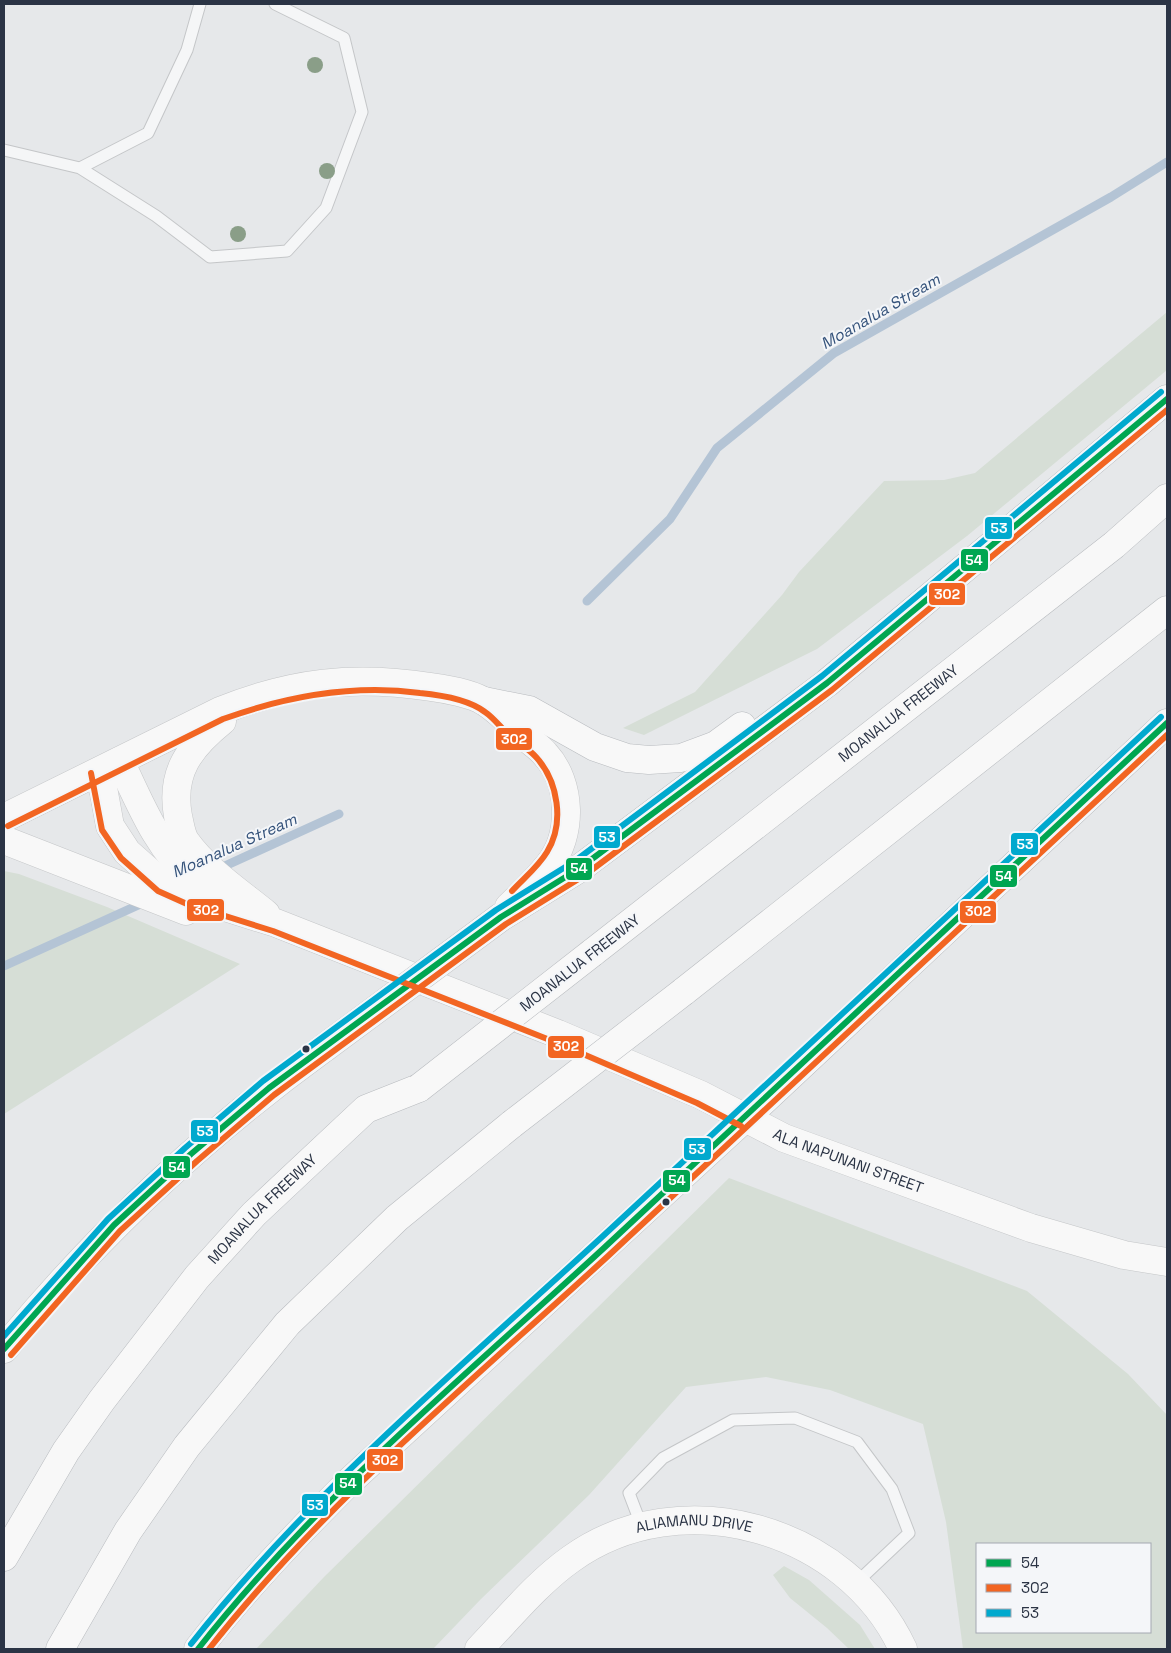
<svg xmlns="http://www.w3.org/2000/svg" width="1171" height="1653" font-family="'Space Grotesk',sans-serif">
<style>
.green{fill:#d6ded6;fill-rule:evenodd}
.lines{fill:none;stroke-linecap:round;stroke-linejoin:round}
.stream{stroke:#b4c4d5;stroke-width:9}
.lane-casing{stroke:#c4c6c8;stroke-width:13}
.secondary-casing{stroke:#c4c6c8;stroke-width:29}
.highway-casing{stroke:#b8bbbf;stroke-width:29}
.lane{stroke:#f5f6f7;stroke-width:11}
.secondary{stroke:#f8f8f8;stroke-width:28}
.highway{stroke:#f8f8f8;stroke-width:28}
.secondary-bridge-casing{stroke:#c4c6c8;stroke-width:29;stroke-linecap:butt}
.highway-bridge-casing{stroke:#b8bbbf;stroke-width:29;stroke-linecap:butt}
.secondary-bridge{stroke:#f8f8f8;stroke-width:28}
.highway-bridge{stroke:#f8f8f8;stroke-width:28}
.bus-1-casing{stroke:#f4f6f9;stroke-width:10}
.bus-2-casing{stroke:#f4f6f9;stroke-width:10}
.bus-3-casing{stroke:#f4f6f9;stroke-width:10}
.bus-1{stroke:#00a651;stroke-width:6}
.bus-2{stroke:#f26522;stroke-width:6}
.bus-3{stroke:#00a9ce;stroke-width:6}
.tree{fill:#8a9e88}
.bus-dot{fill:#2b3445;stroke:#f4f6f9;stroke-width:2}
.labels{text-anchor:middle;stroke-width:4;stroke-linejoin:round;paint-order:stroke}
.street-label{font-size:15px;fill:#2b3445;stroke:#f4f6f9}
.water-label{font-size:16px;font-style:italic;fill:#34527a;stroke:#f4f6f9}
.line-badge{stroke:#f4f6f9;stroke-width:2}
.badge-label{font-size:14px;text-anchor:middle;font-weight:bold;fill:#fff}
</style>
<rect width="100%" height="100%" fill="#e6e8ea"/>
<path class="green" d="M1167,312v58l-200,166 -150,113 -173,86 -21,-7 72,-36 87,-97 17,-23 85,-91 60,-1 31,-7z
M4,871l15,3 88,33 133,57 -236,150z
M729,1178l298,113 101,83 39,41v234h-204l-17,-127 -23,-98 -93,-34 -64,-13 -80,10 -97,108 -108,104 -48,50h-177l68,-72zM977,1544h173v88h-173z
M784,1566l25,14 51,45 15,24h-26l-22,-21 -37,-30 -17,-23z"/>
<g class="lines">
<path class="stream" d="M587,601l83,-82 47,-71 117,-95 277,-156 56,-35
M216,870l123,-56
M4,966l141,-64"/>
<defs>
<path id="lane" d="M4,150l76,18 68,-35 39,-83 13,-46
M80,168l76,48 54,41 77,-6 39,-43 36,-96 -18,-74 -69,-34
M642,1527l-13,-34 34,-35 70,-38 62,-2 62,24 35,47 17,44 -53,50"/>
<g id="secondary">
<path d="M222,721c-32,26 -52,51 -44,95 2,8 3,19 8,26 20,28 53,50 80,72"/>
<path d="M120,761c19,40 38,89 74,118 7,5 16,9 24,13"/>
<path id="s1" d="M100,771l10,55 17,26 35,31 28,13 86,27 282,111 143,61 83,43 247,90 93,27 43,7"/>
<path d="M4,818l216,-107c72,-29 133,-36 211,-24 15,2 42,7 54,15 16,10 29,25 43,37 6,5 12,9 17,15 27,29 28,82 3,112 -12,15 -26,28 -39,41"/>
<path d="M4,840l182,71"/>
<path d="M4,1349c93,-114 200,-214 320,-301"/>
<path d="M198,1649c46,-60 98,-114 152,-168l395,-363"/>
<path id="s2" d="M479,1649c29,-30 58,-66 92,-90 110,-79 276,-31 332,90"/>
</g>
<g id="highway">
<path d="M484,701l45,9 66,37 32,11 22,2 32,-2 35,-13 26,-19"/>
<path d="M501,917l79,-49 247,-185 340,-284"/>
<path id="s3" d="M592,953l522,-408 53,-47"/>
<path d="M683,992l484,-382"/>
<path d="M745,1118l422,-395"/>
<path id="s4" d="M4,1557l62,-106 36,-51 95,-123 57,-63 112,-105 53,-21"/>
<path d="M60,1649l68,-118 59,-85 100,-122 110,-106 115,-94"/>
</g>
</defs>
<use href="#lane" class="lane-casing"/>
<use href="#secondary" class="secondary-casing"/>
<use href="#highway" class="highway-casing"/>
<use href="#lane" class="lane"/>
<use href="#secondary" class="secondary"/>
<use href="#highway" class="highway"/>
<defs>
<path id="secondary-bridge" d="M324,1048l177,-131"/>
<path id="highway-bridge" d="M419,1088l173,-135
M512,1124l171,-132"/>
</defs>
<use href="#secondary-bridge" class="secondary-bridge-casing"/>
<use href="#highway-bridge" class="highway-bridge-casing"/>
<use href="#secondary-bridge" class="secondary-bridge"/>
<use href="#highway-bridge" class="highway-bridge"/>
<defs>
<path id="bus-1" d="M4,1349l110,-124 77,-71 78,-66 232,-171 79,-49 247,-185 340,-284
M198,1649c118,-150 267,-273 407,-402 188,-174 375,-349 562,-524"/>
<path id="bus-2" d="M91,773l11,57 19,28 37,33 29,13 86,27 282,111 142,61 44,23
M8,826l215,-107c64,-23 129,-35 197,-26 21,2 48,6 65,19 9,6 16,16 24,23 9,8 19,13 27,22 22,24 29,66 11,95 -9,15 -23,26 -35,39
M11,1355l109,-124 77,-70 77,-66 232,-171 79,-49 247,-185 335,-280
M209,1649c115,-146 261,-266 398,-392 188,-173 374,-348 560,-522"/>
<path id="bus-3" d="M4,1336l104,-117 77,-71 78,-67 233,-171 79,-49 247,-185 339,-284
M191,1644c120,-152 270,-277 412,-408 187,-172 372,-346 558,-519"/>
</defs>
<use href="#bus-1" class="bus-1-casing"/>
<use href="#bus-2" class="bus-2-casing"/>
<use href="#bus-3" class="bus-3-casing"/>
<use href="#bus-1" class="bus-1"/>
<use href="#bus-2" class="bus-2"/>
<use href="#bus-3" class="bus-3"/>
</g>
<g class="tree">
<circle cx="315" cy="65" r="8"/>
<circle cx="327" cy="171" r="8"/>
<circle cx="238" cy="234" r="8"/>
</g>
<g class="bus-dot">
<circle cx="306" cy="1049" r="4.5"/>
<circle cx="666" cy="1202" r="4.5"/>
</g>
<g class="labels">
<g class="street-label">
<text dy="5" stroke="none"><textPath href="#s3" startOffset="389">MOANALUA FREEWAY</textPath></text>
<text transform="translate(580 963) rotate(-38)" y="5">MOANALUA FREEWAY</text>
<text dy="5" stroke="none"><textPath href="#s1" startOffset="875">ALA NAPUNANI STREET</textPath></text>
<text dy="5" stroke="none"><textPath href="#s4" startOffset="435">MOANALUA FREEWAY</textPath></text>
<text dy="5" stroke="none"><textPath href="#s2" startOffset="260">ALIAMANU DRIVE</textPath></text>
</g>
<g class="water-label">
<text transform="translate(880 311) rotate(-30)" y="6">Moanalua Stream</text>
<text transform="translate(234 845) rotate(-24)" y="6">Moanalua Stream</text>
</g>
</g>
<g class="line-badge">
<rect x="984" y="516" width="29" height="24" rx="5" fill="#00a9ce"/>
<rect x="960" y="548" width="29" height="24" rx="5" fill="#00a651"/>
<rect x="928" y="582" width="38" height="24" rx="5" fill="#f26522"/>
<rect x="495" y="727" width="38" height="24" rx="5" fill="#f26522"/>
<rect x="593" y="825" width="28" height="24" rx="5" fill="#00a9ce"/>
<rect x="1010" y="832" width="29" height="24" rx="5" fill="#00a9ce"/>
<rect x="565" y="857" width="28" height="24" rx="5" fill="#00a651"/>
<rect x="989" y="864" width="29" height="24" rx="5" fill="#00a651"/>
<rect x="186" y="898" width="39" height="24" rx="5" fill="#f26522"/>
<rect x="959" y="900" width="38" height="24" rx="5" fill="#f26522"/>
<rect x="547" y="1035" width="38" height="24" rx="5" fill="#f26522"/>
<rect x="190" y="1119" width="29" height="24" rx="5" fill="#00a9ce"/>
<rect x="683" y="1137" width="29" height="24" rx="5" fill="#00a9ce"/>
<rect x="162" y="1155" width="29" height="24" rx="5" fill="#00a651"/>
<rect x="662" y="1169" width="29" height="24" rx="5" fill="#00a651"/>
<rect x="366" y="1448" width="38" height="24" rx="5" fill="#f26522"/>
<rect x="334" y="1472" width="29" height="24" rx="5" fill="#00a651"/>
<rect x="301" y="1493" width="28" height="24" rx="5" fill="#00a9ce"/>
</g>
<g class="badge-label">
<text x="999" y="533">53</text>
<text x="974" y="565">54</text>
<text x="947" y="599">302</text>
<text x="514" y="744">302</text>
<text x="607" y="842">53</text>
<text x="1025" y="849">53</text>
<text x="579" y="873">54</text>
<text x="1004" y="881">54</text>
<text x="206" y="915">302</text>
<text x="978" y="916">302</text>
<text x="566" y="1051">302</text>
<text x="205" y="1136">53</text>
<text x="697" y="1154">53</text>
<text x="177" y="1172">54</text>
<text x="677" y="1185">54</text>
<text x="385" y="1465">302</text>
<text x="348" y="1488">54</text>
<text x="315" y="1510">53</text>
</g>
<rect width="1171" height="1653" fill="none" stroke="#2b3445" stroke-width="10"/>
<rect x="976" y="1543" width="175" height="90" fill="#f4f6f9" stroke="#a4a8b1"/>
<rect x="986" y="1559" width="25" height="8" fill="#00a651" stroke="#a4a8b1"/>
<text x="1021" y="1568" font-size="15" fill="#2b3445">54</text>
<rect x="986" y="1584" width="25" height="8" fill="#f26522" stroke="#a4a8b1"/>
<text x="1021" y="1593" font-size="15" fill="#2b3445">302</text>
<rect x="986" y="1609" width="25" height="8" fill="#00a9ce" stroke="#a4a8b1"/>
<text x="1021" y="1618" font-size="15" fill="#2b3445">53</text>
</svg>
